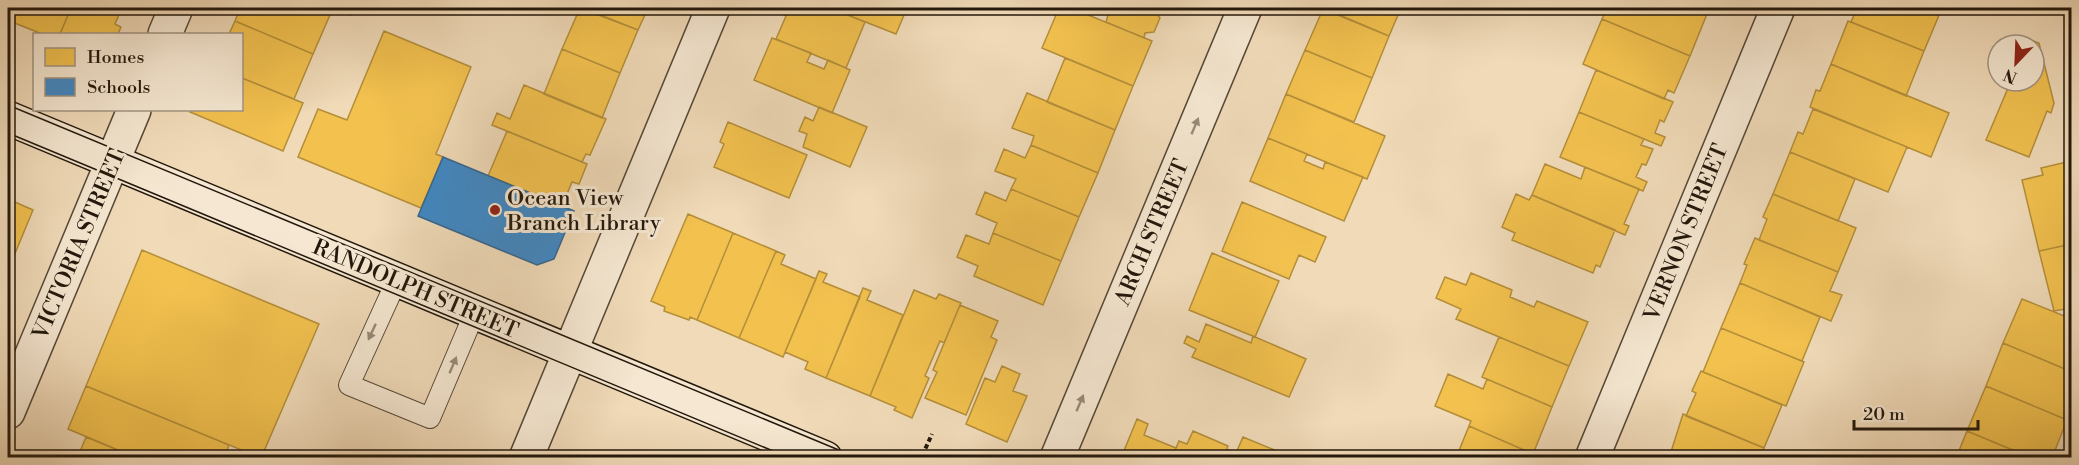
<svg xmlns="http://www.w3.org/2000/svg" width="2079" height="465" font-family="'Libre Bodoni',serif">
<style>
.homes{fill:#f2c14e;stroke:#b48e3a;stroke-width:1.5}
.schools{fill:#3f88c5;stroke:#37668e;stroke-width:1.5}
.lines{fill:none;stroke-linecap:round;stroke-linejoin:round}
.lane-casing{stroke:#564837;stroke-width:22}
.street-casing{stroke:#564837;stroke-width:36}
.secondary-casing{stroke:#23180c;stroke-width:36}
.path{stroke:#23180c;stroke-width:4;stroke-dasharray:4.5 3;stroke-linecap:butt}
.lane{stroke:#f5e7d1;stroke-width:20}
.street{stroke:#f5e7d1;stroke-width:33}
.secondary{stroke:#f5e7d1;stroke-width:33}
.tram{stroke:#23180c;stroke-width:1.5}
.oneway{fill:#968a78}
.poi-dot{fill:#8f2418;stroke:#f5e7d1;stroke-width:2}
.labels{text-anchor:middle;stroke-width:6;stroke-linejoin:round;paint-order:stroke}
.poi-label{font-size:22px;fill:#23180c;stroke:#f5e7d1;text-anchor:start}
.street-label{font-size:22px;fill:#23180c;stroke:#f5e7d1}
</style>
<rect width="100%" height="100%" fill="#f0dab8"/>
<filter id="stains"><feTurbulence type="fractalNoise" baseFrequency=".00333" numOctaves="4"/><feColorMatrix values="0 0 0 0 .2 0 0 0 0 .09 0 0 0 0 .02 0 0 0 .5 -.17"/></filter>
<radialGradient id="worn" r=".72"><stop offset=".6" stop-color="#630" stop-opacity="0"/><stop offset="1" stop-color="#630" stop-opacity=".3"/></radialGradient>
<path class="homes" d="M8,8h10l-10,25z
M18,8h53l-11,26h-18l-30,-12z
M71,8h51l-7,16 6,3 -3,7h-58z
M240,8h93l-20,46 -78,-33z
M332,8h21l-3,7z
M580,8l58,22 -18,43 -58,-24z
M583,8h65l-10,22z
M783,8h47l35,14 -19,46 -70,-29 10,-23 -5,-3z
M830,8h77l-11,26z
M1059,8h12l81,33 -19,45 -91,-38z
M1071,8h85l-1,4 5,6 -6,14 -9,1 -1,5 -38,-16 2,-7 -14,-6 -3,6z
M1323,8h78l-12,28z
M1607,8h98l4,1 -19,47 -88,-37z
M1857,8h85l-18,43 -73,-29z
M1323,9l66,27 -17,42 -67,-28z
M1602,19l88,37 -16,37 -6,-3 -4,9 -81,-35z
M235,21l78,33 -19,45 -52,-21v-44h-13z
M1848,21l76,30 -18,45 -75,-32z
M384,31l87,36 -35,87 7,3 -22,51 -123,-51 20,-48 29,11z
M772,38l39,15 -4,9 17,7 4,-9 22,10 -18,43 -78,-33z
M2028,39l11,4 15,60 -3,10 -4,-2 -18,46 -43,-17 25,-59h23v-36h-8z
M562,49l58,24 -18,45 -58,-24z
M1305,50l67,28 -18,44 -68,-28z
M1065,58l68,28 -18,44 -68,-28z
M1831,64l118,49 -18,44 -121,-50 6,-17 4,1z
M1596,70l77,32 -9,20 -4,-2 -5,13 10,4 -4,9 -82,-34z
M242,78l61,25 -20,48 -93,-39 2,-2h50z
M524,85l82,34 -16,36 -4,-1 -4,8 -90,-37 5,-12 13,6z
M1027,93l88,37 -17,43 -67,-28 3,-9 -22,-8z
M1286,94l99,42 -18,43 -99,-41z
M819,107l48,20 -17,40 -47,-20 4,-13 -8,-3 6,-14 8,4z
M1813,109l94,38 -19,45 -98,-40 8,-20 5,2z
M1579,112l65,27 -3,6 12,4 -7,16 -4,-1 -6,13 11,5 -4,9 -83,-34z
M728,122l79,33 -18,43 -75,-31 10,-23 -4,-2z
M507,131l80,33 -8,20 -7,-2 -10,24 -74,-30z
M1268,138l39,16 -3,7 19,8 2,-7 38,15 -19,44 -94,-40z
M1031,145l67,28 -19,44 -68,-28 5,-10 -21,-8 9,-22 21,9z
M1790,152l65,27 -17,42 -65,-27z
M2071,161l1,83 -33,7 -17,-71 21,-5 -2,-7z
M1545,164l36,15 4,-12 54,22 -15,35 5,2 -4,9 -93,-40z
M1011,189l68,28 -18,44 -68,-28 4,-10 -21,-9 9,-22 21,9z
M1516,194l13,6 3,-5 83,35 -15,37 -4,-2 -3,8 -81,-33 3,-7 -13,-6z
M1773,194l83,34 -18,44 -79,-32 8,-21 -4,-2z
M8,199l25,11 -19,46 -6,-2z
M1242,202l84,35 -11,25 -16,-7 -10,24 -67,-28z
M688,214l45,19 -36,87 -7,-3 -1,3 -25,-9 1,-4 -14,-6z
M733,233l43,18 -37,87 -42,-18z
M993,233l68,28 -18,44 -69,-29 4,-10 -21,-9 9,-22 23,9z
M1755,238l83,34 -8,19 12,4 -11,26 -91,-38 7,-18 -3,-1z
M2072,244v64l-18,3 -15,-60z
M142,250l177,74 -58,134 -175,-72z
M776,251l9,4 -4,9 35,15 -33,78 -44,-19z
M1212,253l67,28 -24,56 -66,-27z
M819,271l8,3 -4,8 37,15 -34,81 -21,-9 3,-7 -23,-10z
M1471,273l41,17 -2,7 24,10 3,-6 51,21 -19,44 -113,-47 5,-10 -25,-11 9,-21 21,8z
M1740,283l80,34 -18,44 -81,-33z
M863,288l8,3 -4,9 36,15 -33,81 -44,-18z
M914,290l22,9 3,-5 22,9 -17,40 -4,-2 -15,35 4,2 -17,40 -18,-8 2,-3 -26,-11z
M2022,299l50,20v53l-69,-29z
M960,305l38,16 -7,16 6,3 -31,75 -41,-17 12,-26 -4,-2z
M1206,324l45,19 2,-7 53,23 -17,38 -97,-40 4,-8 -12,-6 3,-7 12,6z
M1721,328l83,34 -18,44 -83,-34z
M1499,337l70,29 -17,41 -70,-30z
M2003,343l69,29v38l-5,10 -81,-34z
M1002,366l18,8 -7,17 14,5 -20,46 -41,-18 19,-46 10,4z
M1701,371l81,34 -18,43 -78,-32 10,-23 -4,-2z
M1448,374l35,15 4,-10 65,28 -19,47 -64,-28 2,-5 -36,-15z
M86,386l143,59 -5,13h-87l-69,-29z
M1986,386l81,34 -15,38h-20l-65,-27z
M1683,414l81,34 -4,10h-91z
M1137,419l11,5 -4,11 32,13 -4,10h-51z
M1469,426l64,28 -1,4h-76z
M1193,431l35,15 -5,12h-51l7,-17 8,3z
M1967,431l65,27h-76z
M86,437l51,21h-69l2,-7 9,3z
M1243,437l34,14 -2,7h-52l4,-9 9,4z"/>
<path class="schools" d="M443,157l131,54 -20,48 -17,6 -119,-49z"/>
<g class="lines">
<defs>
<path id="lane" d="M397,280l-48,105 81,33 45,-106"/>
<path id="street" d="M165,34l11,-26
M8,412l126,-302
M526,458l187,-450
M1057,458l188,-450
M1592,458l186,-450"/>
<path id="secondary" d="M8,118l817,340"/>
</defs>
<use href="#lane" class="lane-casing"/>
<use href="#street" class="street-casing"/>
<use href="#secondary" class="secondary-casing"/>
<path class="path" d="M931,458l-8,-4 9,-20"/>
<use href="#lane" class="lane"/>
<use href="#street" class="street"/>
<use href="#secondary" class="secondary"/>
<path class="tram" d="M8,105l850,353
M8,133l782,325"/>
</g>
<defs><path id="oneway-solid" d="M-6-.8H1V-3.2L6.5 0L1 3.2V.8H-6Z" transform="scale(1.5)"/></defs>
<g class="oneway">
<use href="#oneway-solid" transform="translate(1195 126) rotate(-67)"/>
<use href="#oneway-solid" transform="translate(372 332) rotate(115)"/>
<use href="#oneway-solid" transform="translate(453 365) rotate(-67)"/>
<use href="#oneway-solid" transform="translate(1080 403) rotate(-67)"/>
</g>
<circle class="poi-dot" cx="495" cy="210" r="6"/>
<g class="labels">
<g class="poi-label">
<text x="507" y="205">Ocean View<tspan x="507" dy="25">Branch Library</tspan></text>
</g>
<g class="street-label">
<text transform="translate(1151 232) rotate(-67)" y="8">ARCH STREET</text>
<text transform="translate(1685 232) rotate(-68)" y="8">VERNON STREET</text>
<text transform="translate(78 244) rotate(-67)" y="8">VICTORIA STREET</text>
<text transform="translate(416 288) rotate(23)" y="8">RANDOLPH STREET</text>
</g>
</g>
<rect width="2079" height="465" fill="none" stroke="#f0dab8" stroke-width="30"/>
<rect x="9" y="9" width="2061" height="447" fill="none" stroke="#23180c" stroke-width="3"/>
<rect x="15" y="15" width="2049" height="435" fill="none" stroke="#23180c" stroke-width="1.5"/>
<rect x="33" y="33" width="210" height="78" fill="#f5e7d1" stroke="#a19482" stroke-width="1.5"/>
<rect x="45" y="48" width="30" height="18" fill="#f2c14e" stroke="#a19482" stroke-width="1.5"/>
<text x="87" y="63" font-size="18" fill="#23180c">Homes</text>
<rect x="45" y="78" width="30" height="18" fill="#3f88c5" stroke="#a19482" stroke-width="1.5"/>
<text x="87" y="93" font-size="18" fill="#23180c">Schools</text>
<g transform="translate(2016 63) rotate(203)"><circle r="28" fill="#f5e7d1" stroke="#a19482" stroke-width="1.5"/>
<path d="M0-4.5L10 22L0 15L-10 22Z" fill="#8f2418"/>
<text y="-9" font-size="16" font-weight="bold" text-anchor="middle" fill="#23180c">N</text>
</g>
<path d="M1854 420v9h124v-9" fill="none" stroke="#23180c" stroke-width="3"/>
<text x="1863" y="420" font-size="18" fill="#23180c" stroke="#f5e7d1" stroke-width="4.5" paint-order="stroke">20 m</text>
<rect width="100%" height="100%" filter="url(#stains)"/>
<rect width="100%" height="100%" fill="url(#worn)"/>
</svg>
